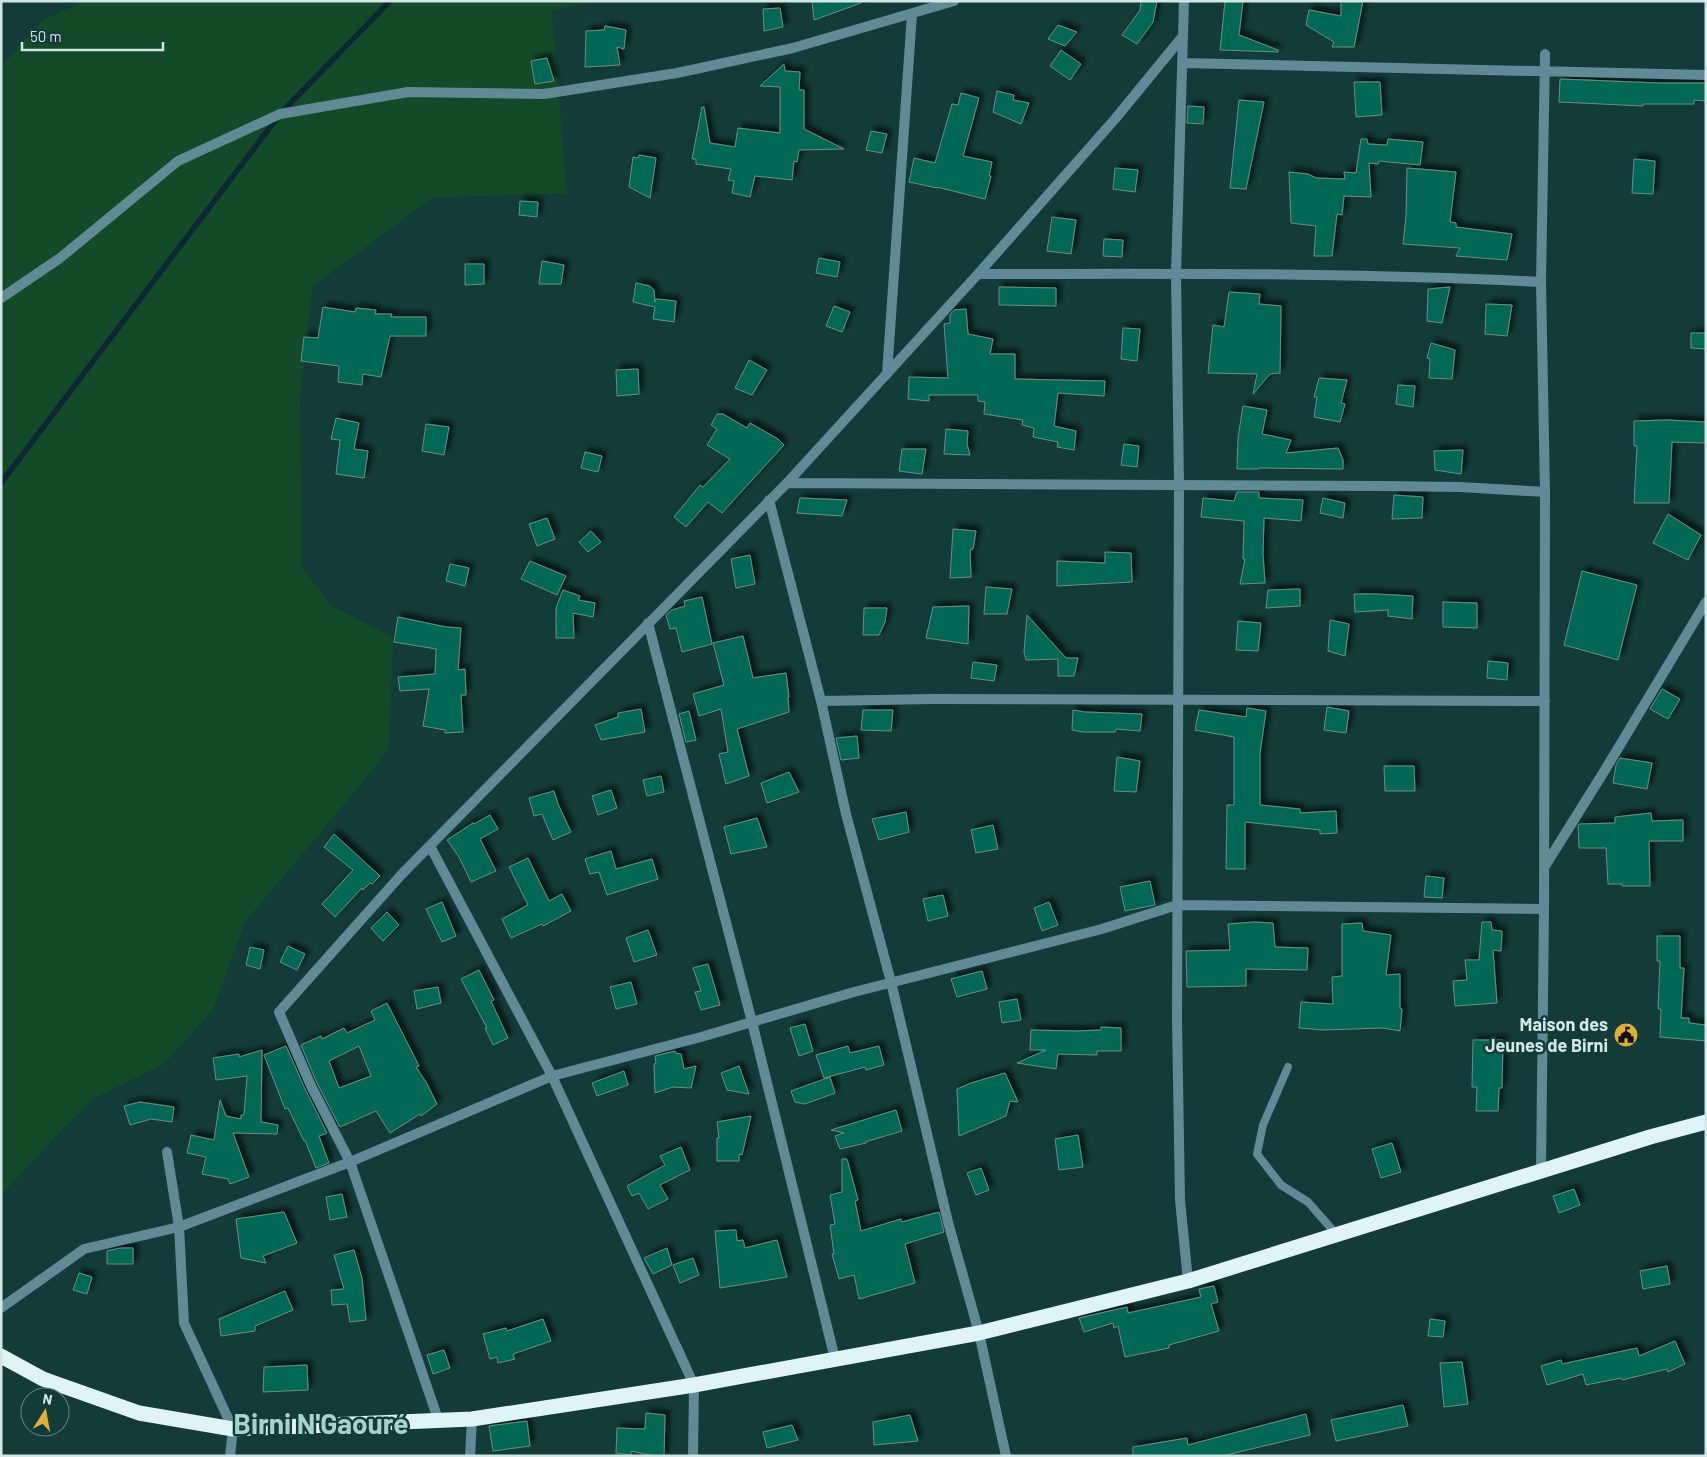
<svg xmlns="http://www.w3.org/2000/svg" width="1707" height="1457" font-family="Barlow,sans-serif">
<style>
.green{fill:#134a28}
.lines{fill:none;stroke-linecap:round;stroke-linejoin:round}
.stream{stroke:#0c2636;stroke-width:5.5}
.building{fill:#036854;stroke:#6a8f83;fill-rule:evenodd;filter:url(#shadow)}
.lane{stroke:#608a95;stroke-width:8}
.street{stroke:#608a95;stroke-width:10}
.highway{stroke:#dff3f8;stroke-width:15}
.labels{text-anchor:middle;stroke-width:5;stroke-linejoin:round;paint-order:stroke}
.poi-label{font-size:18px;font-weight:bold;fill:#d2e7e6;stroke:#133b3a;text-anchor:end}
.town-label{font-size:28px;font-weight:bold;fill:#a8d2d1;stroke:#133b3a}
</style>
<defs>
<filter id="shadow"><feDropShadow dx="4.5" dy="-4.5" stdDeviation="2.5" flood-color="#0009"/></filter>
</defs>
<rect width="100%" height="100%" fill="#133b3a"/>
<path class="green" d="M84,1h514l-46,10 15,182 -135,5 -119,88 -13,112 2,169 28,38 63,32 -4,112 -36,45 -108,128 -32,88 -49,54 -69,34 -33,32 -61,65v-1128l42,-47z"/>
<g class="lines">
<path class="stream" d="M1,483l279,-369 110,-113"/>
</g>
<path class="building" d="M812,1h49v2l-47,17z
M1141,1h16l-4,21 -16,22 -15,-9 18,-25z
M1225,1h18l-4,34 39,15v2l-58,-2z
M1341,1h22l-9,46h-22l2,-5 -28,-17 3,-15 32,6z
M780,8l3,19 -19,4 -1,-22z
M1058,25l19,7 -12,14 -17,-7z
M605,26l21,4 -2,19 -7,-2 3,18 -35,2 1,-36 18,-1z
M1061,50l20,14 -11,16 -20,-14z
M547,58l7,23 -19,3 -4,-23z
M784,64l1,7 15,1 -1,18h5v39l40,20 -45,1 -2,12 -3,-1 -2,19 -37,-4 -5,21 -18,-4 2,-12 -6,-1 3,-11 -35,-5v-5h-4l10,-52h2l6,36 25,4 3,-19 42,5v-46l-20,-1z
M1560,79l99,4h47v18l-12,-1v4h-51v2l-84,-4z
M1354,82h26l2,33 -26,2z
M997,91l17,4 -1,5 16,3 -8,21 -28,-12z
M961,93l18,5 -16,58 29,6 -3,14h2l-6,23 -48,-12v1l-28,-6 5,-24 21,5 17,-59 6,1z
M1239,100l25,2 -18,87 -16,-1z
M1188,106l16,1 -1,17 -16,-1z
M871,131l16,3 -5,19 -16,-3z
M1361,139h6l1,5 19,1 1,-6 35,3 -3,23 -41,-4 -1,3 -9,-1 2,34 -27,-1 -2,19 -5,-1 -5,42h-18l2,-30 -25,-3 -2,-51 19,2 8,4 29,1 -1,-7 12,1z
M639,155l17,3 -6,40 -21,-11 4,-30 5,1z
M1634,159l21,2 -2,33 -21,-1z
M1115,168l23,2 -3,22 -22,-3z
M1407,168l49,4 -6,50 6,1v4l56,7 -5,26 -51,-4 4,-8 -57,-4 3,-28z
M520,201l18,1 -1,15 -18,-2z
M1052,217l24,3 -5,34 -24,-3z
M1104,239l19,1 -1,17 -19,-1z
M819,258l21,4 -3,15 -21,-4z
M542,261l22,4 -3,19h-22z
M465,264h19v20l-19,1z
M636,283l14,3 4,4 1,12 1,-3 20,2 -2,21 -21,-3 2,-12 -22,-5z
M999,287l57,1v18l-57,-1z
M1450,287l-8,36 -15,-2 1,-32z
M1229,292l31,2 -1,10 22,2 -1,67 -10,1 -17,20 4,-20 -49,-1 5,-48 11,2z
M1486,304l26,1 -5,31 -22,-2z
M834,306l16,6 -8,20 -16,-6z
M323,307l32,5 1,-4 20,2 -1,4h17l-1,3h35v19h-36l-9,41 -18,-3 -1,11 -24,-3 1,-16 -38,-5 3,-24 14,1z
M966,309l2,25 25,5 -3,15h25v25l90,2 -1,15 -46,-3 -4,33 22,5 -2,19 -17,-3 1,-5 -25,-5 1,-9 -12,-3 1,-5 -39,-6 1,-12 -7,-1v-6h-49v6l-21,-2 1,-22 39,1 -4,-54 6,-1v-8l4,-5z
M1123,328l17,1 -3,32 -16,-2z
M1691,333h15v16l-15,-1z
M1431,343l24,7 -3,29 -23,-1 1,-19 -3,-1z
M749,360l18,10 -15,25 -17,-7z
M638,369l1,25 -22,2 -1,-26z
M1319,378l28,2 -6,23 4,1 -5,18 -26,-5 3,-20h-3z
M1398,385l17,1 -2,21 -17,-3z
M1243,406l24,4 -5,24 29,6 -5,13 52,-5 5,12v9l-84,-1v1h-22l1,-31z
M717,414h6l24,14 3,-5 28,16 6,6 -62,68 -14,-11 -22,25 -12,-10 26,-32 3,2 27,-28 -23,-14 10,-16 -6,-4z
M336,418l23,5 -5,26 14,2 -4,27 -28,-4 4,-34 -9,-1z
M1667,420l39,2v21l-34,-1 -3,61h-35l3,-57h-3v-25z
M426,424l23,3 -5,28 -22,-4z
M946,429l22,2 -1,13 3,11 -26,-1z
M1124,444l15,2 -2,21 -16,-2z
M902,449h24l-4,25 -23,-3z
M1463,450l-2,24 -26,-4 -1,-19z
M585,452l17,4 -4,16 -17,-4z
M1237,492h22v6l44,2 -2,21 -37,-3 -1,36 2,29 -25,1 5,-25h-2l1,-38 -43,-4 2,-19 31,3z
M1394,495l29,2 -1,21 -30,1z
M800,498l47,2 -5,16 -45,-3z
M1323,498l22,5 -2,15 -23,-5z
M1668,514l33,21 -13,25 -35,-17z
M547,518l8,21 -18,7 -8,-22z
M953,529l23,2 -3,18 -3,1 1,27 -21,1z
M591,531l10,11 -13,10 -9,-10z
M1105,552l26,1 1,29 -75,4v-25l48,2z
M750,555l5,29 -19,4 -5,-29z
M530,561l36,15 -9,19 -36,-16z
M450,564l19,4 -4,18 -19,-5z
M1582,571l55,14 -19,75 -54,-15z
M986,587l26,2 -5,25h-23z
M1300,589v17l-34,2 2,-18z
M563,590l17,6 -2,4 17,3 -2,14 -20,-4 1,25h-18v-30z
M1354,594h22l37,2 -1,23 -24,-3v-6l-33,2z
M702,597l10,47 -30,8 -6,-24 -6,1 -4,-14 6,-5 13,-4 -1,-5z
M1443,602l34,1v25l-34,-1z
M969,606l-1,38 -42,-6 7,-31z
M864,608h23l-2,14 -6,13h-16z
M1027,615l39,43h12l-4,18h-16v-17l-32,1 -2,-8z
M398,617l48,10 15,1 -3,42 7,-1 1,26h-5l2,37 -18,1v-3l-22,-4 6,-37 -29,2 -2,-14 37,-3 1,-25 -42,-7z
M1330,620l19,4 -4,32 -17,-5z
M1238,621l23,2 -3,28 -22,-1z
M743,636l10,42 33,-5 3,24h-1l1,15 -52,17 12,47 -23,8 -7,-30 9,-2 -7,-43 -22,7 -6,-22 31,-9 -11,-42z
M1488,661l20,2 -1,17 -20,-2z
M973,662l24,3 -3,16 -23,-3z
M1662,689l18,10 -12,20 -18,-10z
M1327,707l22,4 -3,22 -22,-3z
M1247,708l19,3 -6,42v52l40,4v4l36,-2 1,22 -17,1v-4l-75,-8v47h-19l1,-64h7v-68l-39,-7 4,-20 47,7z
M641,709l4,23 -44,8 -6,-15 23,-8v-4z
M863,710h30l-2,21 -30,-1z
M1073,710l12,2 57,2 -2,17 -24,-2 -1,3h-32l-11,-2z
M689,711l7,29 -10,2 -7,-28z
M857,736l2,22 -18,2 -5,-22z
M1117,757l23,4 -4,31 -22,-1z
M1620,758l32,5 -5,26 -34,-6 3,-18z
M1384,766h30l1,25h-30z
M789,772l10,20 -32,11 -6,-20z
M661,776l3,16 -17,4 -4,-16z
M611,790l6,18 -19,7 -6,-19z
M554,791l4,13 13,28 -18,8 -11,-26 -8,2 -5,-18z
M906,812l3,20 -30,8 -7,-21z
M1651,813l1,8 31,-1v21h-34l1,45h-28v-2h-14l-2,-36h-27l-1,-23 2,-1 35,-1v-6z
M490,815l8,14 -18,10 16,32 -25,11 -12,-25 -12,-17 26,-17 1,1z
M757,818l10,29 -36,7 -7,-27z
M993,825l5,24 -22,4 -5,-23z
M334,834l46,42 -8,8 -2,-1 -7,7 -1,-2 -27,29 -13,-13 31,-34 -29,-23z
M611,851l5,18 36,-10 6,20 -51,16 -8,-23 -9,2 -5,-15z
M528,858l21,43 13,-7 9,17 -28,15 -1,-2 -31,14 -9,-19 26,-14 -19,-38z
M1426,876l18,2 -2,20 -18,-1z
M1150,881l5,24 -30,6 -5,-24z
M943,895l5,21 -20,5 -5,-22z
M442,902l14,34 -14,6 -16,-33z
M1049,902l9,23 -16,6 -8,-23z
M387,912l12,13 -16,16 -12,-13z
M1254,922l19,1 2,24 33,1 -1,22 -61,-1v17l-59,1 -1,-36 44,-1 -2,-26z
M1482,922h9l1,8 10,1 -1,20 -8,-1 4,53 -42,3 -2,-25 14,-1 -2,-20h14z
M1362,923l1,8 28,4 -5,40 14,-1v34l2,1 -2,22 -17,-3 -60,2 -24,-2 2,-26 32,2 -1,-27 10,-1v-52z
M648,930l9,25 -23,7 -8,-24z
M1657,936h23v32h4l-3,50h8v5l17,2v16l-46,-4 1,-28h-3l2,-48h-3z
M288,946l17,8 -8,16 -17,-8z
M250,947l14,3 -4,19 -14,-4z
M708,964l12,41 -19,5 -6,-18 6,-1 -8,-23z
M479,970l15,30 -3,1 17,37 -15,7 -8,-17h2l-26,-49z
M982,971l5,18 -30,8 -6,-18z
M631,982l6,22 -21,5 -6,-22z
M438,987l3,16 -24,6 -3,-18z
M1017,999l4,21 -19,3 -3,-21z
M387,1003l32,63 -3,1 10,15 11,22 -16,12 -1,-2 -30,19 -14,-22 -36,16 -23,-44 -16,-38 20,-9 1,3 22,-11 3,5 28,-13 -4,-9zM359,1046l12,30 -32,12 -10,-27z
M805,1024l8,27 -14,5 -9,-28z
M1101,1027l20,1v23h-24v4l-39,-1 -2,15 -39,-6 29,-13h-16l1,-20 45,1 25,-1z
M1473,1040h30l-1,48h-3l-1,23h-22l1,-24h-5z
M286,1046l19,43 22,44 -8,3 10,27 -13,5 -11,-28 -1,1 -16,-33 -3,1 -21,-54z
M848,1046l2,7 29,-7 5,19 -18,5 -1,-3 -41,11 -8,-23z
M262,1050l-1,72 17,3 -1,9 -44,-1 16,44 -19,7 -2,-5 -26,-5 4,-17 -19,-4 4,-18 23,5 6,-40 6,16 15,3v-4h3l3,-39 -31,4 -3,-22 26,-4v3z
M675,1051v2l6,1 3,15 12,-3 -5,22 -18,-1 -18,6 -1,-29 2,-1 -1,-7z
M739,1066l10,28 -22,-4 -6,-17z
M624,1071l4,14 -31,11 -5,-13z
M1005,1073l13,29 -8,-1 -4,15 -47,20 -2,-47 14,-6z
M830,1077l5,16 -30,11 -10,-2 -4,-11z
M140,1102l34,5 -2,15 -21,-3 -21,6 -6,-19z
M896,1110l6,21 -37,11 1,1 -26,6 -5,-13 9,-3 -13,-3z
M751,1116l-9,39 -3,-1v7h-22v-23h2l-2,-16z
M1078,1135l5,32 -24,3 -4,-31z
M1392,1143l9,29 -20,6 -9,-29z
M681,1147l9,23 -30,15 8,14 -20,10 -9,-16 -7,3 -5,-10 38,-21 -5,-9z
M842,1159h5l11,41 -3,1 6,30 40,-12 1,3 37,-10 5,20 -39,12 10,39 -56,16 -5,-24 -15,4 -7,-25h2l-4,-29 5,-1 -5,-29 12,-3z
M981,1168l8,22 -13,5 -9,-22z
M1574,1189l6,16 -21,8 -6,-17z
M342,1194l5,23 -17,3 -4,-23z
M284,1212l13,31 -34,13 3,7 -25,-5 -5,-39z
M736,1230l1,11 6,-1 2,8 32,-8 10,37 -67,11 -5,-57z
M120,1248h13v16h-26v-13z
M667,1248l5,17 -19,9 -9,-16z
M354,1250l8,28 4,42 -16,2 -3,-18 -15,1 -1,-15 13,-1 -10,-34z
M693,1258l6,17 -19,8 -7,-18z
M1667,1266l3,18 -27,5 -3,-18z
M79,1273l13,4 -5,17 -14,-4z
M1214,1286l4,16 -7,2 8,27 -50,14v3l-44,9 -7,-31 -4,2 -1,-5 -29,9 -5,-14 48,-11 1,6 73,-16 -2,-8z
M285,1291l8,19 -38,16v5l-34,5 -2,-17z
M543,1319l8,22 -38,13 2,5 -17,4 -1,-6 -7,2 -7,-25 23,-6 1,3z
M1430,1319l15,2 -2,16 -15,-1z
M1675,1341l10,23 -17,8 -1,-3 -45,11 -1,-2 -35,7 -3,-11 -36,11 -6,-19 20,-6 1,4 75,-16 2,8z
M444,1350l6,18 -17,6 -6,-19z
M1462,1362l6,42 -24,3 -4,-44z
M307,1365l1,25 -45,2 1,-25z
M1403,1405l5,21 -72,15 -5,-21z
M646,1413l19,2 -1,41h-10l-23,-5v4l-15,-2 1,-25 28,1z
M1306,1414l4,21 -88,21h-89v-9l54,-9 1,7z
M910,1415l8,26 -44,4 -1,-23z
M527,1421l3,25 -37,5 -4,-25z
M792,1425l6,15 -31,8 -4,-16z"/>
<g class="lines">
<path class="lane" d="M1288,1067l-25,58 -6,29 24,31 27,17 29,33"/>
<path class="street" d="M1184,1l-8,273 3,210 -2,536 3,180 8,81
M1182,63l524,12
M978,274c188,0 376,-2 563,8
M1,298l59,-40 118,-97 102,-47 128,-22 136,2 133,-21 116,-25 161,-47
M887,374l25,-360
M787,483l597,3 76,1 85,5
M769,500l52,201 25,113 45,168 57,240 31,111 27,123
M648,623l104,399 83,337
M821,701l113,-2 611,2
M430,846l122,230 142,309 -1,71
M1545,866l60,-96 101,-168
M167,1152l12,75 5,96 49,106 -3,27
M1541,1171l3,-262 1,-417 -4,-210 4,-228
M1,1308l83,-59 95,-22 171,-65 202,-86 149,-39 153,-45 248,-63 75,-24 367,4
M439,1422l-89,-260 -39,-76 -32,-74 123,-138 385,-391 191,-209 137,-155 68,-83
M470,1456l2,-37"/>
<path class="highway" d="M1,1356l42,23 96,34 94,16 239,-10 222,-34 285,-52 209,-52 462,-144 56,-15"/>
</g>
<defs>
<symbol id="civic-disc" viewBox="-11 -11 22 22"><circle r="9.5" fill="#deb133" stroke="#133b3a"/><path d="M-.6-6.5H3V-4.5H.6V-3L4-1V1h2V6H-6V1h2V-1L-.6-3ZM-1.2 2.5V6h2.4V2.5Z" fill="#111"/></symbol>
</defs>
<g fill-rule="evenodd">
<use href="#civic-disc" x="1612" y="1021" width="28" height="28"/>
</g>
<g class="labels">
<g class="poi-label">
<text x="1608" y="1031">Maison des<tspan x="1608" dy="21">Jeunes de Birni</tspan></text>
</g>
<g class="town-label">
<text x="321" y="1434">Birni N'Gaouré</text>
</g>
</g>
<rect width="1707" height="1457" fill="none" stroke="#d2e7e6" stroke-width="5"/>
<g transform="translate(45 1412) rotate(11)"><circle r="24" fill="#133b3a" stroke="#5f807f"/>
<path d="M0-4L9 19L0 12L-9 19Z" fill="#deb133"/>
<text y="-8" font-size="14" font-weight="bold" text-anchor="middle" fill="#d2e7e6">N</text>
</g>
<path d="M22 42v8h141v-8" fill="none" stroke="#d2e7e6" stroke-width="2.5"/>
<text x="30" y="42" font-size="15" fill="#d2e7e6" stroke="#133b3a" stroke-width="4" paint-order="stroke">50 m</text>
</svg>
